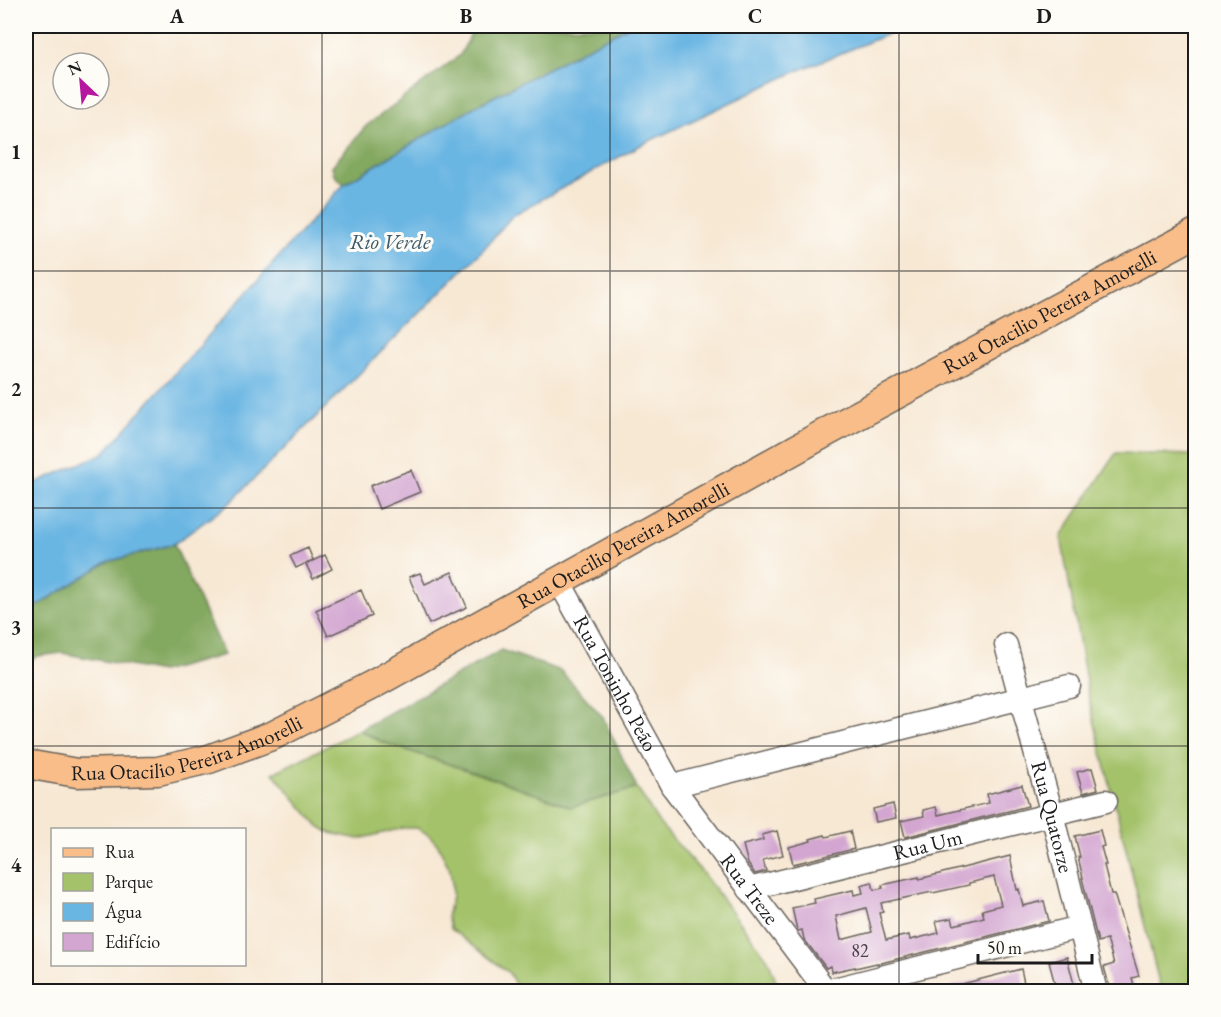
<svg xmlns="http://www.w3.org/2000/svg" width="1221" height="1017" font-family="'EB Garamond',serif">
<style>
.green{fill:#a4c26a;stroke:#606f43;stroke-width:1.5}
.forest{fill:#83a85e;stroke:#50623d;stroke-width:1.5}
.water{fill:#6ab6e3;stroke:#436980;stroke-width:1.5}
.building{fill:#d3a6d1;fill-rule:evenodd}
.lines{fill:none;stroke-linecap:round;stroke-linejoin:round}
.minor-casing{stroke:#69635c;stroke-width:25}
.major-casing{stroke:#69635c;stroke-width:31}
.minor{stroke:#fff;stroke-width:22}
.major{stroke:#f8bd89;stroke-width:28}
.grid{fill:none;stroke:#1c1c1c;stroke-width:1.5;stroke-opacity:0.55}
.labels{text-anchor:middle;stroke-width:6;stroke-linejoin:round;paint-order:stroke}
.number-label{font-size:18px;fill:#4a3e49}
.street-label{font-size:21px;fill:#1c1c1c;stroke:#fdfcf7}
.water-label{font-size:22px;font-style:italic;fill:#3b5a6c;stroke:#fdfcf7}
.neatline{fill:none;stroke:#1c1c1c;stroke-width:2}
.grid-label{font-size:20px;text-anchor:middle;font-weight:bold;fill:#1c1c1c}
</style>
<rect width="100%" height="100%" fill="#fdfcf7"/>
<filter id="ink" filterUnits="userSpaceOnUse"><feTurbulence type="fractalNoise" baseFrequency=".0167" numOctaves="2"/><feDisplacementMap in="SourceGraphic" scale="12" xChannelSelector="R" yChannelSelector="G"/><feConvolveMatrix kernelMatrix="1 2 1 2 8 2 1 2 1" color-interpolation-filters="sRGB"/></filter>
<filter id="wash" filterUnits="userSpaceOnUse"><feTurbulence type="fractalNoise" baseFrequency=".008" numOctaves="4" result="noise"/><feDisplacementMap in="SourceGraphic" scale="24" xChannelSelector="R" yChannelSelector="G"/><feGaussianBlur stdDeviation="1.35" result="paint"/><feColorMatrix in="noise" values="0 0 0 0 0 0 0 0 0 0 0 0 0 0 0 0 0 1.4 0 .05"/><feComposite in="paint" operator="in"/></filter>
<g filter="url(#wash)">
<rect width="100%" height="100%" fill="#f7e8d4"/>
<path class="green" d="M1116,453l79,2v536h-34l-71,-287 -29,-167z
M359,730l23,12 127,42 62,23 66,-19 22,35 42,48 67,88 12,32h-261l-10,-18 -58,-44 -4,-12 5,-21v-12l-2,-14 -12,-25 -9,-10 -12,-7h-14l-44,11 -29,-6 -13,-8 -44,-52z"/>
<path class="forest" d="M475,26h154l-155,81 -130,77 -10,-9 -2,-9 34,-40 94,-71z
M174,544l50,111 -63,17 -99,-19 -24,3 -12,6v-49l81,-51z
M501,650l60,21 42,46 34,71 -66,19 -62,-23 -127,-42 -23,-12z"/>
<path class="water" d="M629,26h279l-113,46 -154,73 -128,70 -31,36 -253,253 -55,40 -67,18 -81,51v-126l78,-34 144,-162 96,-107 130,-77z"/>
<g id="blocks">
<path class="building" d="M411,470l9,22 -41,17 -9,-23z
M308,548l5,12 -17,8 -6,-12z
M325,555l7,14 -19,10 -7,-15z
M452,572l15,35 -38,17 -20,-47 11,-4 5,11z
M361,590l11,26 -44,20 -12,-26z
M1092,768l6,21 -15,4 -6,-21z
M1022,785l6,21 -123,31 -4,-16 23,-5 -1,-6 13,-3 2,8 51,-12 -2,-9z
M893,804l3,14 -20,4 -3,-13z
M1100,830l4,16 -3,1 5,18h-2l7,29h3l25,82 -7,2 4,14h-25l-7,-25 10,-3 -7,-25 -9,3 -16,-64h1l-5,-21h2l-5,-21z
M777,831l6,24 -20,5 3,11 -11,3 -7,-10 -5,-19 20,-5 -1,-5z
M850,831l4,18 -61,15 -4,-17 22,-6 -1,-2 15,-4 1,2z
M1010,856l7,34 2,-1 4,17 21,-5 5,20 -172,43v-1l-22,5v-1l-23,5 -1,-6 -5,2 -22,-29 -2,-9 -4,1 -1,-1 -5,-22 23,-5 -1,-4 39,-9 1,5 9,-2 -2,-8 11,-3 2,8 9,-2 -1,-3 37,-8v2zM994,877l7,28 -19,5 2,7 -30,8 -2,-7 -16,3 3,12 -29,7 -1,-5 -23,5 -7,-27 4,-1 -2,-9 51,-11 1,1 36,-8v-2zM866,908l6,24 -31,8 -5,-24z
M1067,957l9,35h-19l-8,-30z
M1021,969l5,23h-76v-5z"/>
</g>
</g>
<g filter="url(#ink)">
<use href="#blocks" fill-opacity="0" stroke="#69635c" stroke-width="1.5"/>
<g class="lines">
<defs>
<g id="minor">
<path id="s1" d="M559,581l113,205 155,206"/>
<path id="s2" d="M1006,645l46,169 44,178"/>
<path d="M672,786l397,-100"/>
<path id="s3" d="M749,889l357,-88"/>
<path d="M826,991l254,-64"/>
</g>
<g id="major">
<path id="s4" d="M26,764l51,9 81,-2 51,-12 65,-24 98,-50 453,-252 371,-200"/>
</g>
</defs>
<use href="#minor" class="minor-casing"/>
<use href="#major" class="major-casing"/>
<use href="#minor" class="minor"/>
<use href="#major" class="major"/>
</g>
</g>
<path class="grid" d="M322,26v966M610,26v966M899,26v966M26,271h1170M26,508h1170M26,746h1170"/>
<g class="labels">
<g class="number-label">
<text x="860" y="957">82</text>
</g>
<g class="street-label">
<text dy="7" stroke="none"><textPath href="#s4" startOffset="1138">Rua Otacilio Pereira Amorelli</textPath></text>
<text dy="7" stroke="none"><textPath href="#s4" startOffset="652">Rua Otacilio Pereira Amorelli</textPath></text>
<text dy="7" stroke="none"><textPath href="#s1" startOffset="117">Rua Toninho Peão</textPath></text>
<text dy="7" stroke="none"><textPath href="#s4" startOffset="165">Rua Otacilio Pereira Amorelli</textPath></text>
<text dy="7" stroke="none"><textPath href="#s2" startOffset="178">Rua Quatorze</textPath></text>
<text dy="7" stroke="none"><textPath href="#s3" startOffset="184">Rua Um</textPath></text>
<text dy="7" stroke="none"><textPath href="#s1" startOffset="363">Rua Treze</textPath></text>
</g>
<g class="water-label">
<text x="390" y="249">Rio Verde</text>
</g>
</g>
<rect width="1221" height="1017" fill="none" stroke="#fdfcf7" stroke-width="66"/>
<rect x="51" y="828" width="195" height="138" fill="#fdfcf7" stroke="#a3a29f" stroke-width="1.5"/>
<rect x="63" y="848" width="30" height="9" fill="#f8bd89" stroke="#a3a29f" stroke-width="1.5"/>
<text x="105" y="858" font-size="18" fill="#1c1c1c">Rua</text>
<rect x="63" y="873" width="30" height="18" fill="#a4c26a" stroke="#a3a29f" stroke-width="1.5"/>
<text x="105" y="888" font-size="18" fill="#1c1c1c">Parque</text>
<rect x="63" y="903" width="30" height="18" fill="#6ab6e3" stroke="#a3a29f" stroke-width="1.5"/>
<text x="105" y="918" font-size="18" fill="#1c1c1c">Água</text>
<rect x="63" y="933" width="30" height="18" fill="#d3a6d1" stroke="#a3a29f" stroke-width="1.5"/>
<text x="105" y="948" font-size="18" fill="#1c1c1c">Edifício</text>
<g transform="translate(81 81) rotate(334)"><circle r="28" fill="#fdfcf7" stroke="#a3a29f" stroke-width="1.5"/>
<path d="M0-4.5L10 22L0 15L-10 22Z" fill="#b5179e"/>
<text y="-9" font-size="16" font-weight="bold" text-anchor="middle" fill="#1c1c1c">N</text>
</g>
<path d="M978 954v9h114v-9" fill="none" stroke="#1c1c1c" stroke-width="3"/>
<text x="987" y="954" font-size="18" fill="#1c1c1c" stroke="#fdfcf7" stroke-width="4.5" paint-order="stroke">50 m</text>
<rect x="33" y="33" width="1155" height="951" class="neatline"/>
<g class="grid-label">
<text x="177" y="23">A</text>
<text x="466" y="23">B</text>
<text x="755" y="23">C</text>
<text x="1044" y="23">D</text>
<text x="16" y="159">1</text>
<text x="16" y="396">2</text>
<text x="16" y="634">3</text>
<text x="16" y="872">4</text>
</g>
</svg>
